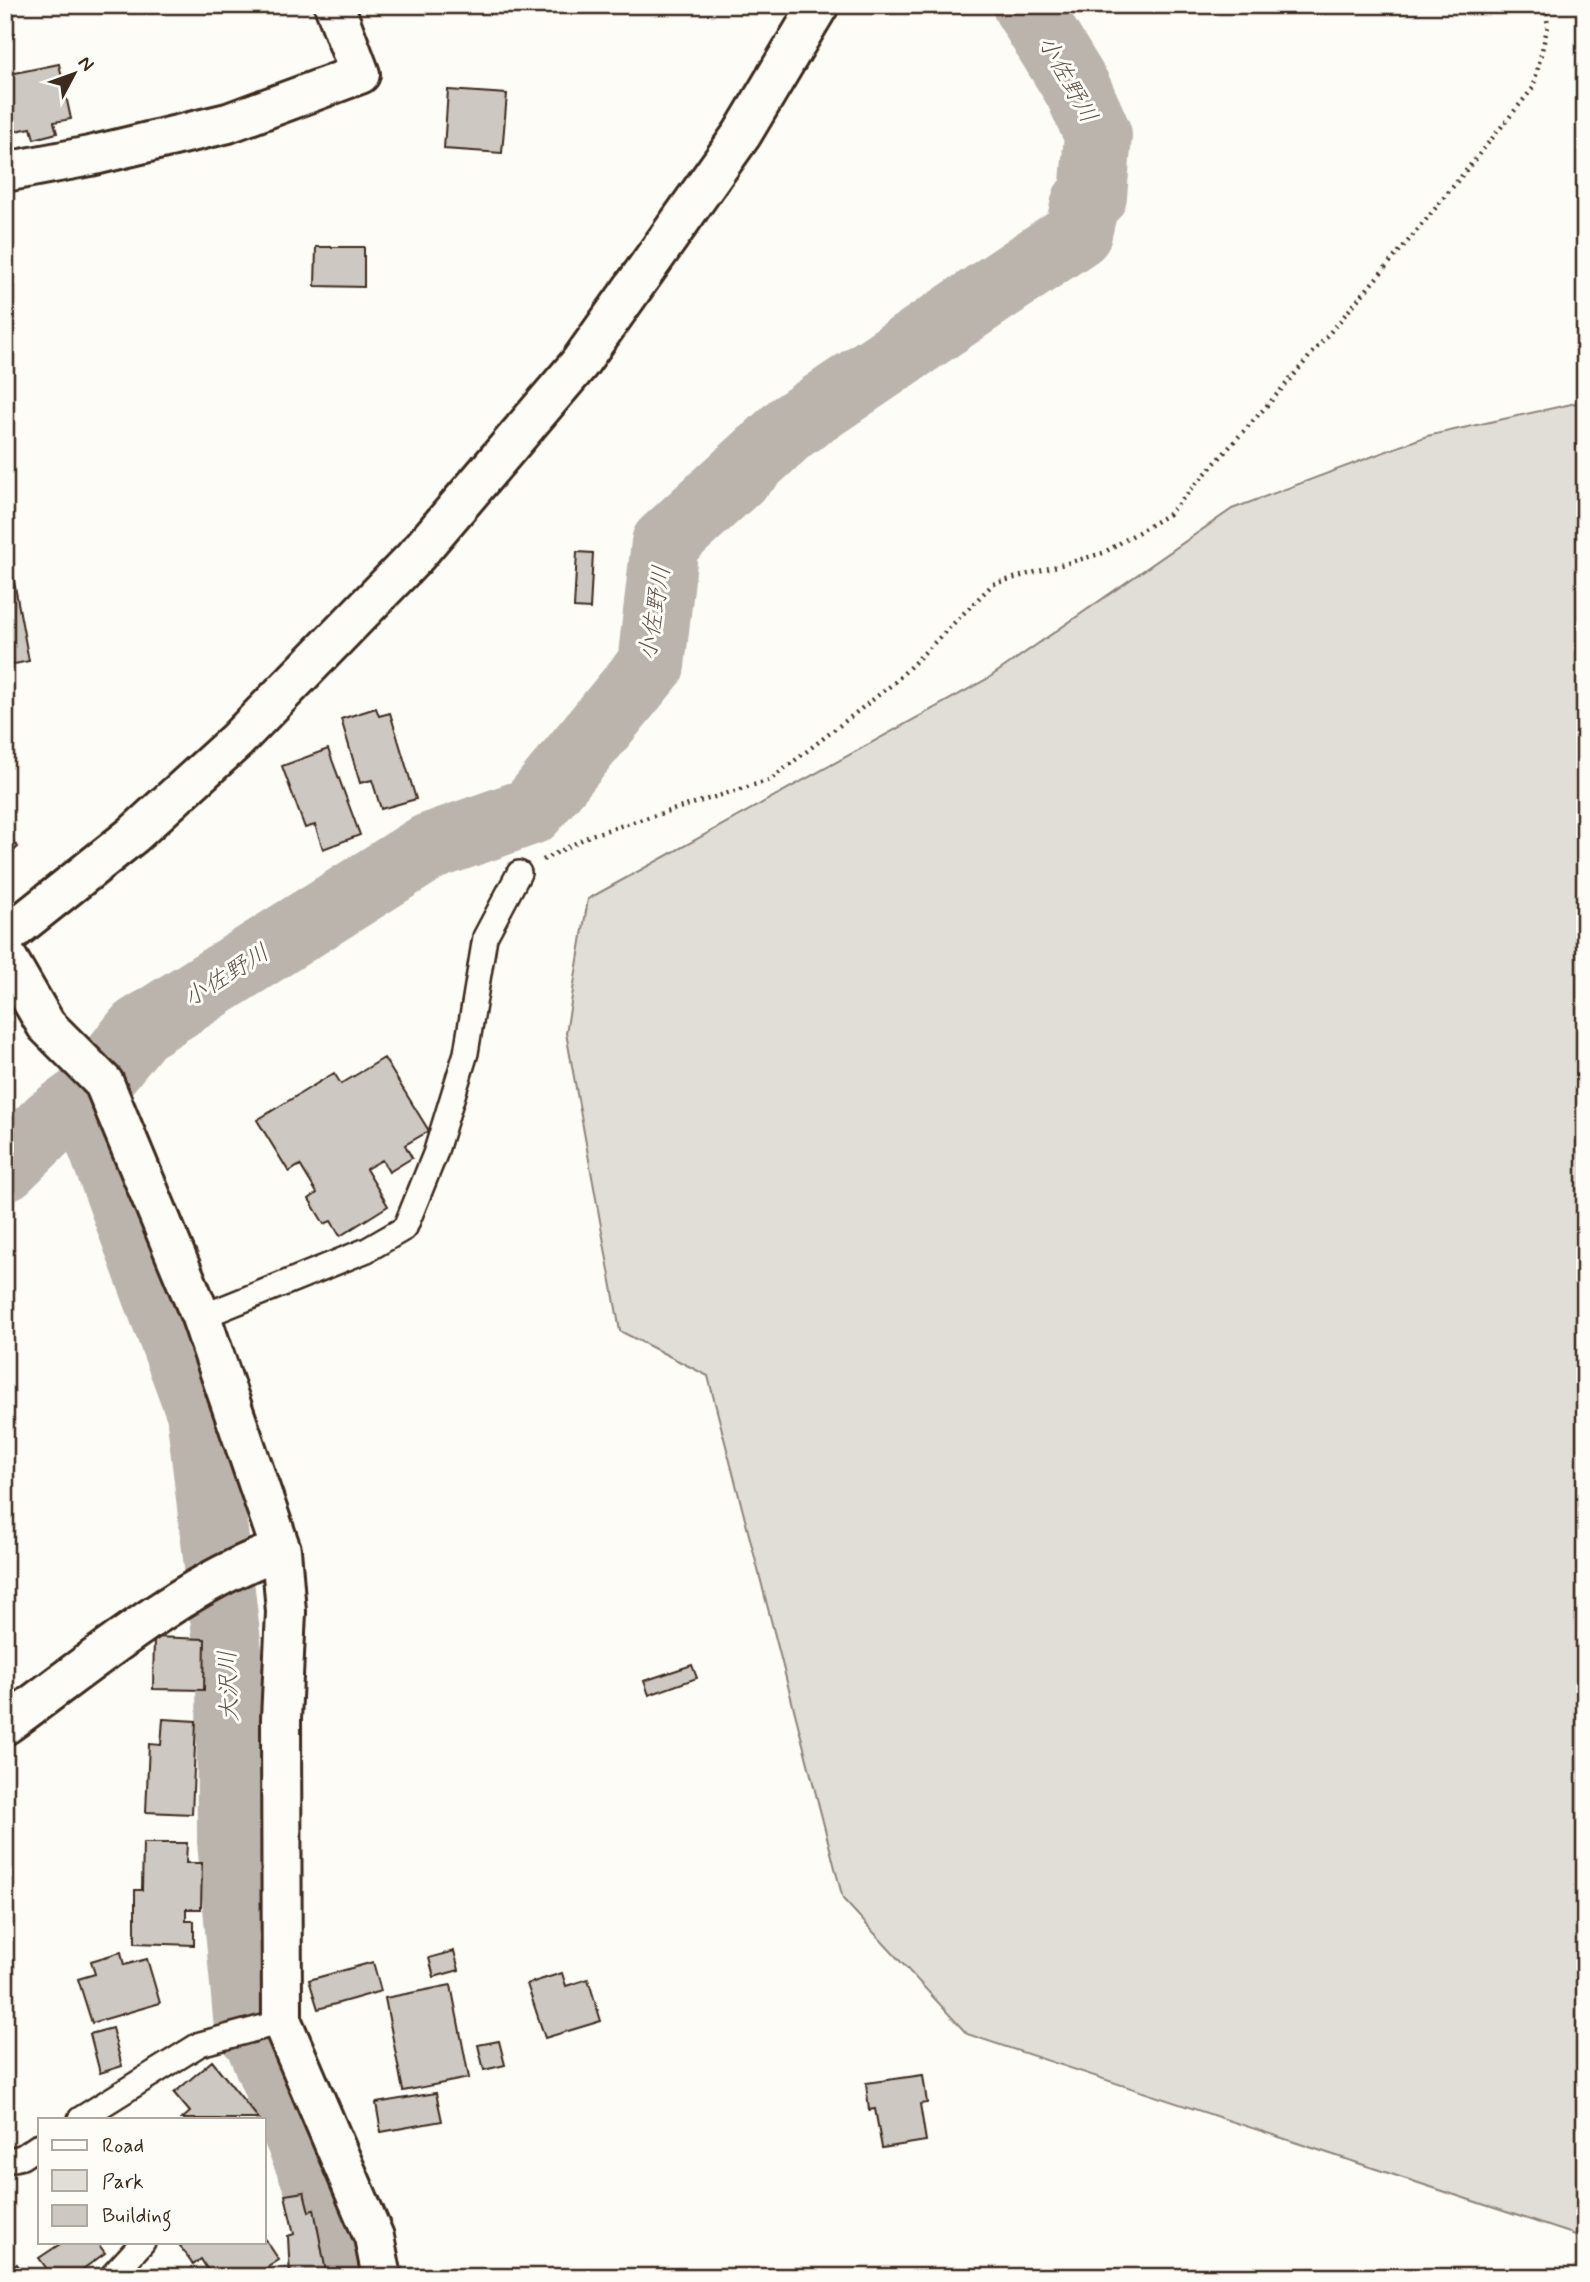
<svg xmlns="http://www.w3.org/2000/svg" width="1590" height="2282" font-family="Mynerve,'Klee One',sans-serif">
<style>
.green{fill:#e1ded7;stroke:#8e847a;stroke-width:2}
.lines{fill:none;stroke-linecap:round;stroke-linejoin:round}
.river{stroke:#bbb4ad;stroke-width:68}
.building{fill:#cdc8c2;stroke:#3b2a1e;stroke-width:2}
.service-casing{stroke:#3b2a1e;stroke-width:28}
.minor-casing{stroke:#3b2a1e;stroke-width:44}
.tertiary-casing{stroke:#3b2a1e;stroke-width:44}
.path{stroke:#3b2a1e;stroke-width:4.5;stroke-dasharray:2 5;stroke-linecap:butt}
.service{stroke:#fdfcf7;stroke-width:23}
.minor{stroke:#fdfcf7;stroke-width:38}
.tertiary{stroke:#fdfcf7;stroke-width:38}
.labels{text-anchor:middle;stroke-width:6;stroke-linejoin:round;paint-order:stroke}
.water-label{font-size:24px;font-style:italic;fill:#615349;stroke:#fdfcf7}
</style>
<rect width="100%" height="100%" fill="#fdfcf7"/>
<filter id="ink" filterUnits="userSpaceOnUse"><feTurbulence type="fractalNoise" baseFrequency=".0143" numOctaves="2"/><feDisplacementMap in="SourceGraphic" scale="14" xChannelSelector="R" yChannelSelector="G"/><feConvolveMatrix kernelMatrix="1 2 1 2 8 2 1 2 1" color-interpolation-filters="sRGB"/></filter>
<g filter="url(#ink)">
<path class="green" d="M1585,401v1837l-618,-204 -124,-135 -135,-523 -88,-45 -54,-298 22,-134 399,-220 245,-170 195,-73z"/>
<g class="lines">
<path class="river" d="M84,1098l116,314 30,256 1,173 17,187 10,11 78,190 5,48
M5,1167l47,-46 32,-23 55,-68 290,-183 102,-36 120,-146 14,-122 125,-115 288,-195 7,-30 8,-7 5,-61 -20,-45 -52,-85"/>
</g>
<path class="building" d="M59,64l12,55 -17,3 3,11 -23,6 -3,-11 -26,5v-58z
M448,90l59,4 -5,59 -58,-4z
M316,247h48v40l-49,-1z
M5,533l24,128 -24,5z
M577,552l16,1 -3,56 -16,-1z
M376,708l3,8 11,-3 26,86 -35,10 -9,-29 -12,3 -19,-64z
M328,749l32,86 -37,14 -8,-24 -10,3 -23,-62z
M5,833l13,14 -13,12z
M384,1058l45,73 -24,14 7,13 -23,14 -7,-12 -16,9 22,37 -48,30 -9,-15 -7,3 -15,-25 8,-6 -17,-28 -11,7 -32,-52 77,-47 7,11z
M154,1637l51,2 -1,51 -51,-1z
M692,1665l5,13 -48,17 -5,-14z
M163,1719l33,2 -4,93 -46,-2 3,-68 12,1z
M143,1843h44l-1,20h16l-1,46h-15v12h8v24l-59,-2v-53h7z
M454,1951l5,19 -25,7 -5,-19z
M121,1952l3,13 23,-6 13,44 -68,20 -14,-44 17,-5 -4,-13z
M373,1962l8,29 -63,18 -9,-29z
M562,1973l4,13 22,-7 13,42 -56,17 -18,-54z
M451,1985l18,93 -66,13 -18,-93z
M112,2028l10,38 -22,7 -10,-39z
M499,2041l6,24 -21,5 -6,-25z
M212,2061l47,58h-77l8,-7 -16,-19z
M923,2075l4,28 -7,1 6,37 -44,7 -7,-39 -6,1 -3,-27z
M436,2093l6,28 -61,11 -5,-29z
M304,2192l5,20 5,-3 13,68h-37l-2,-41 6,-2 -9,-39z
M264,2237l15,23 -27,17h-40l-11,-18 -8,6 -13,-19 6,-4h78z
M63,2242h34l8,11 -33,24h-19l-14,-19z
M17,2264l10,13h-22v-4z"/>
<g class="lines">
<defs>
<path id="service" d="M201,1317l166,-67 38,-22 30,-74 31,-101 19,-116 34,-64
M80,2119l120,-75 82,-22
M5,2161l17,-4 18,-12
M111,2277l32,-35"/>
<path id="minor" d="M5,172l85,-16 138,-33 132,-49 -26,-69
M5,954l41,71 58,58 97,234 80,233 5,62 -5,107 1,303 92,215 8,40
M5,1725c82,-59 182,-145 276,-175"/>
<path id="tertiary" d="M5,937l128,-102 103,-94 178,-183 165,-194 163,-230 77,-129"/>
</defs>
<use href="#service" class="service-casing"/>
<use href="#minor" class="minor-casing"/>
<use href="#tertiary" class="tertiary-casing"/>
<path class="path" d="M543,860l48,-25 179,-55 124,-97 99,-99 110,-31 66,-39 111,-123 140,-164 113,-139 15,-63 -4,-20"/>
<use href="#service" class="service"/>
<use href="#minor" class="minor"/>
<use href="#tertiary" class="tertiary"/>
</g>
</g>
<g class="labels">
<g class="water-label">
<text transform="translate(1068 79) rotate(61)" y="8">小佐野川</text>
<text transform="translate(654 613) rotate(-81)" y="8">小佐野川</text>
<text transform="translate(226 975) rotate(-32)" y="8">小佐野川</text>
<text transform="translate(228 1686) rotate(-92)" y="8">大沢川</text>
</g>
</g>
<rect width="1590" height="2282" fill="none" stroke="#fdfcf7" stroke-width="28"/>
<rect x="14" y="14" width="1562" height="2254" fill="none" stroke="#3b2a1e" stroke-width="2.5" filter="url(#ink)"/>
<rect x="38" y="2118" width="228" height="126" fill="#fdfcf7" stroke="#afa8a0" stroke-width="2"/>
<rect x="52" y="2140" width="35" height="10" fill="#fdfcf7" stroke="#afa8a0" stroke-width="2"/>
<text x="102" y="2152" font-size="21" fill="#3b2a1e">Road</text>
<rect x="52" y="2170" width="35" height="21" fill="#e1ded7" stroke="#afa8a0" stroke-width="2"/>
<text x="102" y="2188" font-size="21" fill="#3b2a1e">Park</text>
<rect x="52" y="2205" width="35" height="21" fill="#cdc8c2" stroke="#afa8a0" stroke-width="2"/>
<text x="102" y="2222" font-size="21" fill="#3b2a1e">Building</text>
<g transform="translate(74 74) rotate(49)" stroke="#fdfcf7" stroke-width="5" paint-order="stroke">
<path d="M0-5L12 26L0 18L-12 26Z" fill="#3b2a1e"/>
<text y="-10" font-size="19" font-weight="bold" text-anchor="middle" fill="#3b2a1e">N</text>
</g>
</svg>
